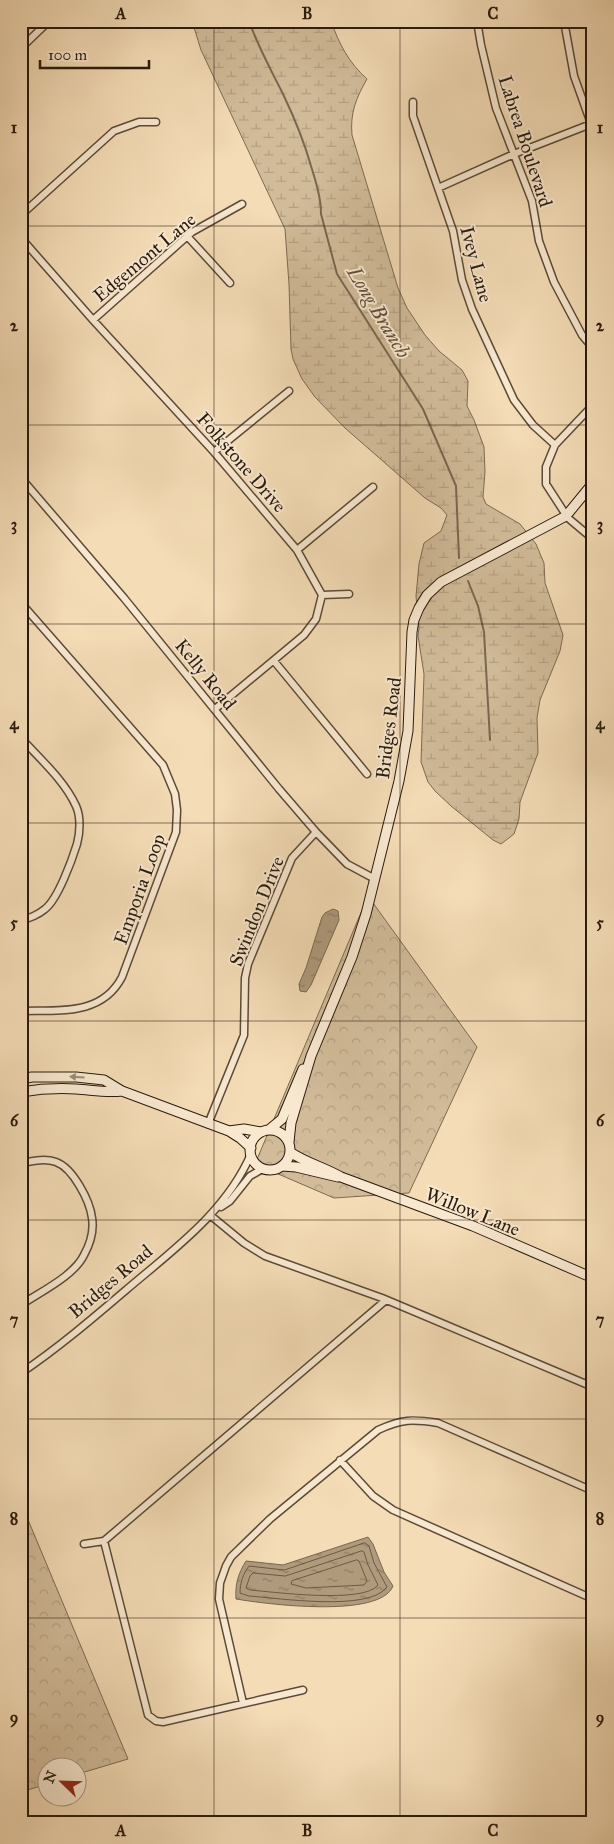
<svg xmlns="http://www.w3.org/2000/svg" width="614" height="1844" font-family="'IM FELL Great Primer',serif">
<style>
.forest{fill:url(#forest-crowns);stroke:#7d6a52}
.wetland{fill:url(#wetland-marsh);stroke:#7d6a52}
.water{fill:url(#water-ripples);stroke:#79674f}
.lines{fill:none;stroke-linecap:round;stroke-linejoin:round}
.shore{stroke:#6c5a44;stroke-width:1}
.stream{stroke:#79674f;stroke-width:2}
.street-casing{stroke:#5c4a36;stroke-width:9}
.secondary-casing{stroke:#291a0c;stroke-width:11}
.street{stroke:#f8e8d0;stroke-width:6}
.secondary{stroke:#f8e8d0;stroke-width:9}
.oneway{fill:#9b8b78}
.grid{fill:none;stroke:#291a0c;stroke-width:1;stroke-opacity:0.55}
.labels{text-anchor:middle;stroke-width:4;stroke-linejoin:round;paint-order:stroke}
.street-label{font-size:19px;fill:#291a0c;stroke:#f8e8d0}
.water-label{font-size:20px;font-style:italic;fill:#5f4d39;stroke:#f8e8d0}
.neatline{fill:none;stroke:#291a0c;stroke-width:2}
.grid-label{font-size:16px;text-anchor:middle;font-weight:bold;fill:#291a0c}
</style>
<defs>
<pattern id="forest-crowns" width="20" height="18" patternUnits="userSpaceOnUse" patternTransform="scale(1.25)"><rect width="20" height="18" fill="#d1bb99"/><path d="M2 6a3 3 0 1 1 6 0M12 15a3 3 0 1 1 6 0" fill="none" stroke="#b3a083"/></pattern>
<pattern id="wetland-marsh" width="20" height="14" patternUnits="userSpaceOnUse" patternTransform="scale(1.25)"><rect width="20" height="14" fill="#d1bb99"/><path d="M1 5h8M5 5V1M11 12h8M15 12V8" fill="none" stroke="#b3a083"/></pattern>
<pattern id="water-ripples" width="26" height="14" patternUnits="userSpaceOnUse" patternTransform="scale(1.25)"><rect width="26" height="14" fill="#af9a7c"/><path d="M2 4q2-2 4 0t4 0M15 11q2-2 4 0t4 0" fill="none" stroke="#8e7d64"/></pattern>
</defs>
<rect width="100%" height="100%" fill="#f4dcb6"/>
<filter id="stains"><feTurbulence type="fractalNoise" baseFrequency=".004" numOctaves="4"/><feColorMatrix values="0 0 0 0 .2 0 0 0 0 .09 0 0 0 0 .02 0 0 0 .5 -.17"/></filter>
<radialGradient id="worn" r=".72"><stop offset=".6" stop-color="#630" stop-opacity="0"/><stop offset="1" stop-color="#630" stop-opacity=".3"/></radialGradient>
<path class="forest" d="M368,896l109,151 -68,146 -75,5 -79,-34z
M21,1503l107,256 -50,15v-8h-30l-1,18 -26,8z"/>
<path class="wetland" d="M192,21h139c8,23 18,42 36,58 -11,19 -17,34 -15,56l46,153 9,20 18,27 14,16 23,19 6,11 -1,25 7,14 10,27 1,25 -2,25 3,7 34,20 16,20 8,19 1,20 18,52 -3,16 -20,49 -3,18 1,35 -18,49 -1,17 -5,15 -13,10 -8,-4 -42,-34 -16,-15 -7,-9 -7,-20 3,-88 -6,-38 1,-8 -3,-32 3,-32 5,-21 17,-12 6,-16 -6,-7 -16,-10 -80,-70 -30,-31 -13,-18 -9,-20 -2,-10 -2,-65 -4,-55 -84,-179z"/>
<path class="water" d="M333,909l5,2 1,9 -28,65 -5,7 -6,-1 -1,-7 7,-16 16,-51 3,-4z
M368,1537l5,7 11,28 9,14c-13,33 -128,18 -157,13 -1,-15 2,-25 10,-38l37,4z"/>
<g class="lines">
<path class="shore" d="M365,1543l4,3 5,17 13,24c-18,25 -109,11 -138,9l-9,-3c0,-10 3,-19 9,-27l35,4z
M362,1551l2,1 4,13 10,20c-14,19 -104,7 -128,5l-4,-2 4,-12 3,-3 32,3z
M357,1560l2,1 8,20 -3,4 -58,3 -15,-4 1,-3z"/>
<path class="stream" d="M249,21c9,26 22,49 34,73 11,23 21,47 28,72 5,16 10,32 10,48l16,60 86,135 33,77 3,72
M468,581l10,25 6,26 6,108"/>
<defs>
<path id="street" d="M477,21l4,24 15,63 36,93 7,40 15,41 28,53 11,13
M564,21l10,55 19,53
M21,48l28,-27
M413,102v14l40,115 9,49 10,29 42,91 19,25 22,20
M438,188l76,-34 77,-30
M21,215l93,-84 25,-9h17
M187,236l43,47
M21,238l72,82 121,132 83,98 25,45 -6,24 -12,16 -89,74
M93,320l99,-88 50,-28
M593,405l-38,40 -9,22v17l22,34 25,21
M214,452l75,-61
M21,478l103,120 155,191 37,43 31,32 28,15
M297,550l76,-63
M322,595l27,-1
M21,603l142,162 12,29 2,16 -1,22 -54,145c-20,39 -63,33 -101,34
M274,661l93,113
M21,738c19,21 43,42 55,68 5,11 4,27 1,38 -5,16 -19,55 -32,65 -6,5 -16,10 -24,11
M208,1124l36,-89 1,-57 3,-14 44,-106 24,-26
M21,1163c11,-2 24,-5 35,-1 17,6 34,39 36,56 2,12 -2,26 -8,37 -10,21 -44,37 -63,50
M221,1207l9,-6 20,-25 14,-8
M210,1215l34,28 21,13 117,42 211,89
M21,1291l7,9
M21,1373c37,-25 71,-54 105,-83 47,-40 100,-78 125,-136
M340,1460l33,36 20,14 200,89
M104,1541l44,174 8,6 7,1 140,-32
M84,1544l20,-3 282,-241
M243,1703l-24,-104 1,-16 6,-17 5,-9 39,-38 108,-89c24,-11 34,-11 60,-7l155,68"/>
<path id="secondary" d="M21,1079l11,-2h44l28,3 18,11 107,40 11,7 11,10
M21,1092c18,-3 37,-4 55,-3 16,1 30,4 46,2
M270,1129l12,-10 21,-50
M250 1150a20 20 0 1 1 40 0a20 20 0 1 1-40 0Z
M229,1131l15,-2 17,3
M289,1142l2,-19 20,-67 41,-99 14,-43 33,-133 9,-50 4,-99 2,-12 5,-12 8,-13 14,-13 125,-66 27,-33
M290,1152c16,11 34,15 51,25l132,49 120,52
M282,1166l14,1 42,10"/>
</defs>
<use href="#street" class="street-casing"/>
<use href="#secondary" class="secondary-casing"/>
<use href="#street" class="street"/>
<use href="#secondary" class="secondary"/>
</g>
<defs><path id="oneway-solid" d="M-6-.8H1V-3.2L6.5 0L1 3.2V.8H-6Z" transform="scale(1.25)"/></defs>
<use class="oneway" href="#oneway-solid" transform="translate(77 1077) rotate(-177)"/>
<path class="grid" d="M214,21v1802M400,21v1802M21,226h572M21,425h572M21,624h572M21,823h572M21,1021h572M21,1220h572M21,1419h572M21,1618h572"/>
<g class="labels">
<g class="street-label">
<text transform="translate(526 141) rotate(72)" y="7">Labrea Boulevard</text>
<text transform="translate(144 257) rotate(-40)" y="7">Edgemont Lane</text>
<text transform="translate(477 264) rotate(75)" y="7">Ivey Lane</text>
<text transform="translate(242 462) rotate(49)" y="7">Folkstone Drive</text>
<text transform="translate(206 674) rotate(51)" y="7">Kelly Road</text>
<text transform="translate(388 728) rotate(-83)" y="7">Bridges Road</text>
<text transform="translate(139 889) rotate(-70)" y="7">Emporia Loop</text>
<text transform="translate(256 911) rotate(-68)" y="7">Swindon Drive</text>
<text transform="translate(473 1211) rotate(22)" y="7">Willow Lane</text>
<text transform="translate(110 1281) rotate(-40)" y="7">Bridges Road</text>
</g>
<g class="water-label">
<text transform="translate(379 312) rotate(59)" y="7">Long Branch</text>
</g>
</g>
<rect width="614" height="1844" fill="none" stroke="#f4dcb6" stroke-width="55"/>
<g transform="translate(62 1782) rotate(293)"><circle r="24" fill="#f8e8d0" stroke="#a59682"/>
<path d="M0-4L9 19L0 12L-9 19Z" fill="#8f2418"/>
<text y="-8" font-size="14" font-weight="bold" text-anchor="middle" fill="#291a0c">N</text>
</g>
<path d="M40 60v8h109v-8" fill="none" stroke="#291a0c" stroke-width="2.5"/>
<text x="48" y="60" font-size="15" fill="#291a0c" stroke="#f8e8d0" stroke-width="4" paint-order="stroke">100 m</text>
<rect x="28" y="28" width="558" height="1788" class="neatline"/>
<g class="grid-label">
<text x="121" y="19">A</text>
<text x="307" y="19">B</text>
<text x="493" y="19">C</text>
<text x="14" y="133">1</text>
<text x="600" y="133">1</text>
<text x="14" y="331">2</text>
<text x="600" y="331">2</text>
<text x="14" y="530">3</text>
<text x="600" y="530">3</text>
<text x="14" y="729">4</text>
<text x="600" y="729">4</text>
<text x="14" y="928">5</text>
<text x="600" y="928">5</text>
<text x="14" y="1126">6</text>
<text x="600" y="1126">6</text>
<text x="14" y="1325">7</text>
<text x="600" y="1325">7</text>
<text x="14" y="1524">8</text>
<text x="600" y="1524">8</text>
<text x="14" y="1723">9</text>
<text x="600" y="1723">9</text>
<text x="121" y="1836">A</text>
<text x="307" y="1836">B</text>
<text x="493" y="1836">C</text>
</g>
<rect width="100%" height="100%" filter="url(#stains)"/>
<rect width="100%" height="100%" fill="url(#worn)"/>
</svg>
